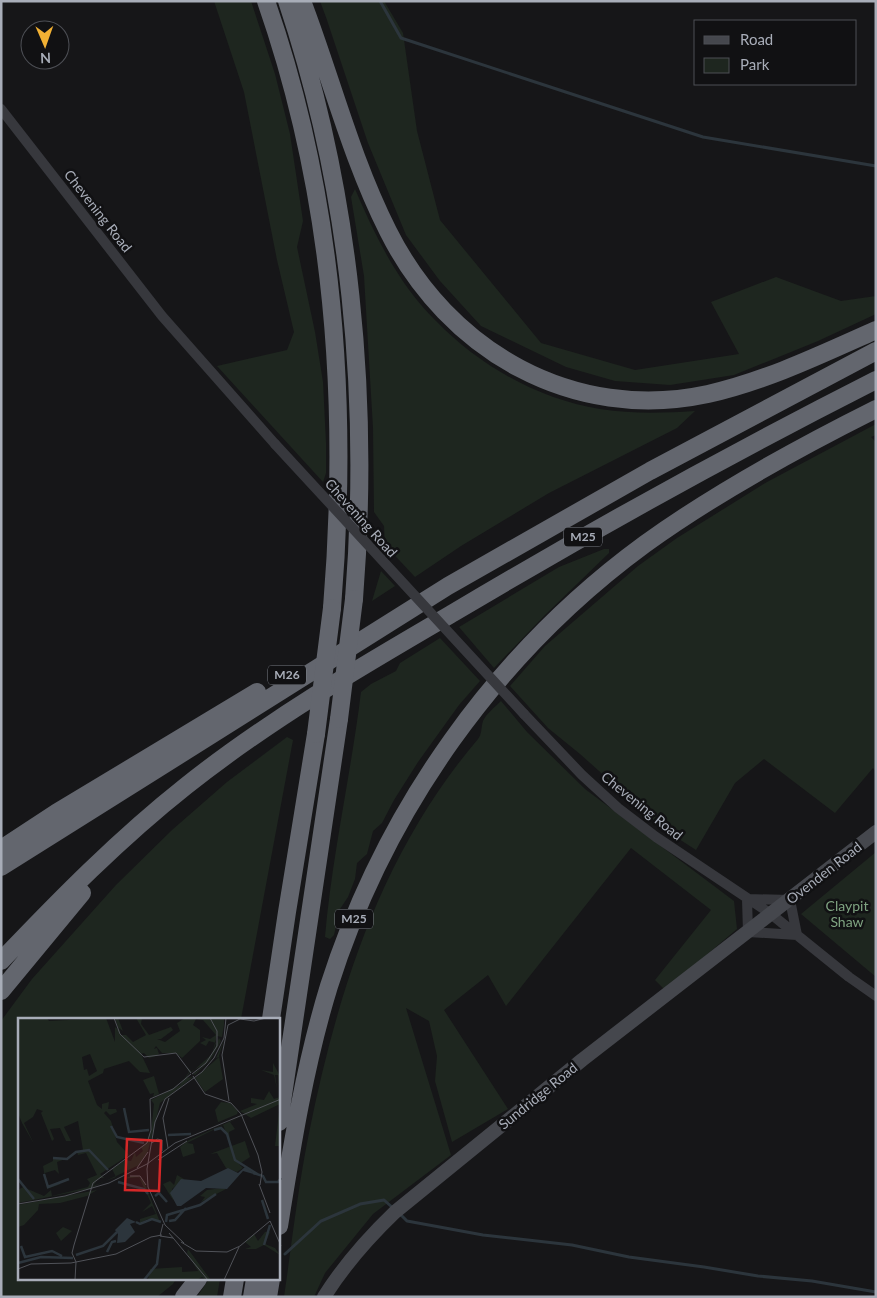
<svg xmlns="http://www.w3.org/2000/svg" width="877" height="1298" font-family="Lato,sans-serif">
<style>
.green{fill:#1e261f}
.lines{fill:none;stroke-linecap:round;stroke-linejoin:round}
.stream{stroke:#2c353c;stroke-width:3}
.minor{stroke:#37383d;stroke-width:10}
.secondary{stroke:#45474d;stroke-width:14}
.motorway{stroke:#63666e;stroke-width:18}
.minor-bridge{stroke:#37383d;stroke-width:10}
.motorway-bridge{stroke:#63666e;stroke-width:18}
.labels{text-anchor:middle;stroke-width:5;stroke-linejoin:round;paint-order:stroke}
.shield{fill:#111113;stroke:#7b7e86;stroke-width:1}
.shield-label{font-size:12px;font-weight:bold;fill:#a8adb8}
.street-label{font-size:14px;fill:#a8adb8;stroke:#111113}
.park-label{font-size:14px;fill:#7fa381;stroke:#111113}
.inset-river{fill:none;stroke:#2c353c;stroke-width:2.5}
.inset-road{fill:none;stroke:#505258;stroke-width:1}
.view{fill:#d62828;fill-opacity:0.15;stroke:#d62828;stroke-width:2.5}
.inset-edge{fill:none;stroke:#a8adb8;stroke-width:2.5}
</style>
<rect width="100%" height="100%" fill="#161618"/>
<path class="green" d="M214,1h37l24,73 15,60 13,87 -6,26 18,85 8,50 3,61v30l-3,9 -106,-116 70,-16 7,-18 -17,-72 -33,-168z
M320,1h64l19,32 14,98 23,89 101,123 94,27 104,-16 -28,-52 65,-25 65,24 35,-5v18l-58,27 -84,34 -64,10 -55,-4 -49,-14 -85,-41 -41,-45 -34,-46 -38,-92 -41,-123z
M355,189c20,47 44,96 81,132 44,45 102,78 164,88 32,5 63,4 95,2l-18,17 -128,65 -88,53 -46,31 -30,-32 -1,-19 -10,-14 -1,-84 -9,-152 -13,-79z
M876,424v11l-5,2 5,5v330l-3,-4 -38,45 -71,-54 -29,24 -39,67 -31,-20 -85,-76 -32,-26 -38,-42 35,-40 93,-80 39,-28 90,-56z
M604,549h5v4l-64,62 -51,53 -35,-41 100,-60z
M381,571l14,15 -23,15z
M440,638l40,43 -21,24 -41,57 -24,38 -12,23 -9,8 -6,23 -10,9 -2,16 -7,18 -8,12 -6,26 -4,4 -5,-2c7,-82 26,-163 36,-245l10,-8 25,-13 4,-8z
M501,701l26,31 58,57 149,112 3,28 -72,61 -10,-10 56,-70 -80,-62 -125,158 -18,-31 -44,35 64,99 -56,33 -17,-61 2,-25 -8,-35 -23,-13 45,147 -78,59 -48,59 -11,24h-30c8,-55 14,-110 25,-164 29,-144 73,-281 169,-394 4,-5 3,-12 5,-18 3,-7 12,-14 18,-20z
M287,737l6,3 -52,279h-222v260h157l-3,5 -16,13h-156v-276l31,-42 84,-94 56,-55 55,-48z
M876,852v125l-75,-63z
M209,1279h11l-3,18h-20z"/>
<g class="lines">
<path class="stream" d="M380,1l21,37 302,99 173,29
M400,1214l7,7 76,14 89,10 57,12 75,10 54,9 54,5 64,11
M285,1254l36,-33 39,-17 24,-4 9,8"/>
<path class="minor" d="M1,109l161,207 113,128
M524,714l58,61 36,33 38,29 115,77 78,63 27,19
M747,899l43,1 7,35 -49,-3z"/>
<path class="secondary" d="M324,1297c20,-32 44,-59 71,-85l187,-152 294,-228"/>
<path class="motorway" d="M266,1c68,195 83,403 66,607
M287,1c64,192 83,397 67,598
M302,1c29,76 49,157 86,230 60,120 185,192 320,163 58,-13 114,-40 168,-64
M1,849l55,-36 201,-121
M1,867l447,-281 202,-115 226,-120
M1,961c59,-62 118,-122 185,-175 83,-66 176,-120 267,-173 138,-82 279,-160 423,-233
M1,991l81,-98
M271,1019l16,-107 29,-178
M279,1122l60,-403
M279,1226c13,-81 26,-162 50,-240 56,-176 167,-333 316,-442 72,-52 151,-95 231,-135
M184,1297l14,-18
M232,1297l3,-18
M252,1297l3,-18
M268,1297l3,-18"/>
<path class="minor-bridge" d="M275,444l249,270"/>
<path class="motorway-bridge" d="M339,719l15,-120
M316,734l16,-126"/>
</g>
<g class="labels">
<g class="shield">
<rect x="564" y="527.5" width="38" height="19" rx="4"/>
<rect x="268" y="665.5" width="38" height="19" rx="4"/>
<rect x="335" y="909.5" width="38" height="19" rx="4"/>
</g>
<g class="shield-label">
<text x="583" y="541">M25</text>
<text x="287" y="679">M26</text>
<text x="354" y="923">M25</text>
</g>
<g class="street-label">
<text transform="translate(98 211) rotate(52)" y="5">Chevening Road</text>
<text transform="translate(361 518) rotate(48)" y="5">Chevening Road</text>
<text transform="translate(642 806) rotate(39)" y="5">Chevening Road</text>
<text transform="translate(824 873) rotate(-38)" y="5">Ovenden Road</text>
<text transform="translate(538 1096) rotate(-39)" y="5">Sundridge Road</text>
</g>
<g class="park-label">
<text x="847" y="911">Claypit<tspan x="847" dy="16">Shaw</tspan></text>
</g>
</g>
<g transform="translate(18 1018)">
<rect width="262" height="262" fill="#161618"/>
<path d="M3,0h26l2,3 57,-3 9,24v-15l4,3 -4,-12h3l5,13 -4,-3 1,7h6l7,7 13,-7 -10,-17h6l-1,6 8,11 22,-8 2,3 -12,9h-4l8,3 15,-11 -3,-8 8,-5h24l5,7 -4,-7h14v7l-2,12 -5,-1 -6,21 8,-19 2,3 -10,18 -16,16 -2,-1 7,-5 5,-5 -15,8 -4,6 7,-1 -33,26 -12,48 -9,14 -50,24 -71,14v-13l5,-3 21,9 7,-6 1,6 36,-9 2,-4 -3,-4 10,-4 -11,-22 -8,2 -1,-3 6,-2 -5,-29 -14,6 7,14h-5l-6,-13 -10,1 4,10 -2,2 -11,-28 2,-2 -6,-2 -4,8 -9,6 10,21 -12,-21 -4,-10v-93zM178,1l7,1 13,15 -6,4 -8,-2 4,3 -6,3 6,3 3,-5 7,2 -4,11 -20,18 -6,-6 3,6 -9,13 -29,15 3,4 -3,28 -3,9 -7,6 2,4 -7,6 -1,-5 -4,9 -6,-1 -13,9 4,8 -23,9 6,-8h5l-4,-4 29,-19 -12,-13 -6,-21 -7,-8 2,-2 4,4 7,-3 -1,-3h-8l1,-7 -7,2v5l-5,-4 -9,-24 15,-8 1,-4 25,-8 11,11 10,1 -9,-19 3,-1 5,5 7,-2 3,-2 -2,-6 -3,1 2,-3 6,7h14l6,5 18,-17v-11l-7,-5zM72,36l7,17 -8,5 -2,-7 -3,1 -2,-13zM206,22l-5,16 4,23 -18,13 -10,-14 24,-21 -3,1zM255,45l7,13v70h-5l5,-42 -29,14 -11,-7 17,-7 -6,-1v-5l13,2 5,-9 5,8 6,-2 -2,-22h-3l2,14 -3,-14 -13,-5 12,2zM136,58l5,18 -6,3 1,-4 -4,1 -7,-14zM203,84l9,1 8,8 -1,3 3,-1 -31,13 9,-4 -3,-12zM224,98l-12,6 5,7 -6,3 1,10 -7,-17 -36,18 6,1 2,9 -12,4 -3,-10 7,-6zM227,123l5,16 -9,6 -6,-3 8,8 -6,4 -11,-4 -9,-15 -7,1zM35,139l12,2 -8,3 2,12 -4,-4 -10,3 2,12 14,-1 -14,5 -4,-23 10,-5zM159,157l7,4 -12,10 1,11 -10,-16 7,-3 4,4zM113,158h7l6,6 16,40 -12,-3 -8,4v-4l16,-5 -4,-8 -10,6 9,-9 -12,-26 -16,2zM204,170l4,1 -25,13 4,-5 -5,-1 7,-6zM79,172l-10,6 -27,7 -21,1 -1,6 -14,15 -6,2v-22zM45,209l9,4 -11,10 -5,-8zM247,214h5l-5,12 10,4 5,7 -16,-10 -8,4h-11l6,-2 -6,-5 9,-8 4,7zM170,231l22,30 5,1h-9l-4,-3 -5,3h-49l2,-11 32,-2v5l16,-1 -11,-18z" fill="#1e261f" fill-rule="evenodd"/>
<path d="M227,149l12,8 -14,-4 -16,18 -21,-1 -25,18h-4l-7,-13 11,-14 20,2 27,-13 10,5zM109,200l9,4 -6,2 5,8 -10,10 -8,1 1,-9 -3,-4z" fill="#2c353c"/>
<path class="inset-river" d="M106,90l5,24 20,-2M93,108l6,11 27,6M196,112l7,-2 6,6 8,26 24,15M150,117l23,-1M35,140l14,1 9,-7 13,-2 19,20M235,155l10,3 3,6h12l3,-4M26,156l4,13 21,-8M0,161l16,20M100,164l26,7 4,5M137,178l4,-3 8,9M244,182l6,19M151,203l6,-1 11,-12M118,204l4,2 12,-5 9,3M148,204l1,-7 33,-10 16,-11M246,227l6,-20M3,228l4,11 27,-6 10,5M89,234l5,-10 4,-1M58,237l27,-9 14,-14M0,245l23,-6 32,1M126,262l13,-16 3,-25"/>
<path class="inset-road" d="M96,0l6,16 24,23 32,-4 15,20M174,56l14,-11 11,-17v-15l-7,-13M175,58l12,18 26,9 10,11 17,41 4,17 -2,13M211,83l-7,-46 6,-30 12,-6 14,2 12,-3M134,125l5,-4 5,1v11M150,130l-5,-30 6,-20M140,142l29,-19M119,150l11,-16M112,158h10l6,9M241,166l11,29M0,186l47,-8 44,-13 38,-19 28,-21 106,-44M252,203l11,25M145,206l-3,12 13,2M151,215l39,47M163,224l15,9 31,1 13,-6 30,-25M166,225l-19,-18 -17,-38 -1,-18 8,-47 10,-23 37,-27 12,-14 10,-20 2,-20M58,244l-4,-9 2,-8 19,-62 54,-40 4,-13 -1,-31 23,-10 18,-15M0,251l13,-5 40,-1 45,-9 35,-17 11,-2M57,262l1,-18M206,262l15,-33"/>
<path class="view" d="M109,121l34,2 -2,50 -34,-1z"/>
<rect width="262" height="262" class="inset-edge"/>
</g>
<rect width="877" height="1298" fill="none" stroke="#a8adb8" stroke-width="5"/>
<rect x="694" y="20" width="162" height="65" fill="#111113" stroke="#4d4f55"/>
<rect x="704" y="36" width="25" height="8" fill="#45474d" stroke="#4d4f55"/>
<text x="740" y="45" font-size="15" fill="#a8adb8">Road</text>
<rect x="704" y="58" width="25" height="15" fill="#1e261f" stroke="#4d4f55"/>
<text x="740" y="70" font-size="15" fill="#a8adb8">Park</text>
<g transform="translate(45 45) rotate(178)"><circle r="24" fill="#111113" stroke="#4d4f55"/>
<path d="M0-4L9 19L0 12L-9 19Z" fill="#f2b134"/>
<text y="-8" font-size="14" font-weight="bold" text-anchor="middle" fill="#a8adb8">N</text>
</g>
</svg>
